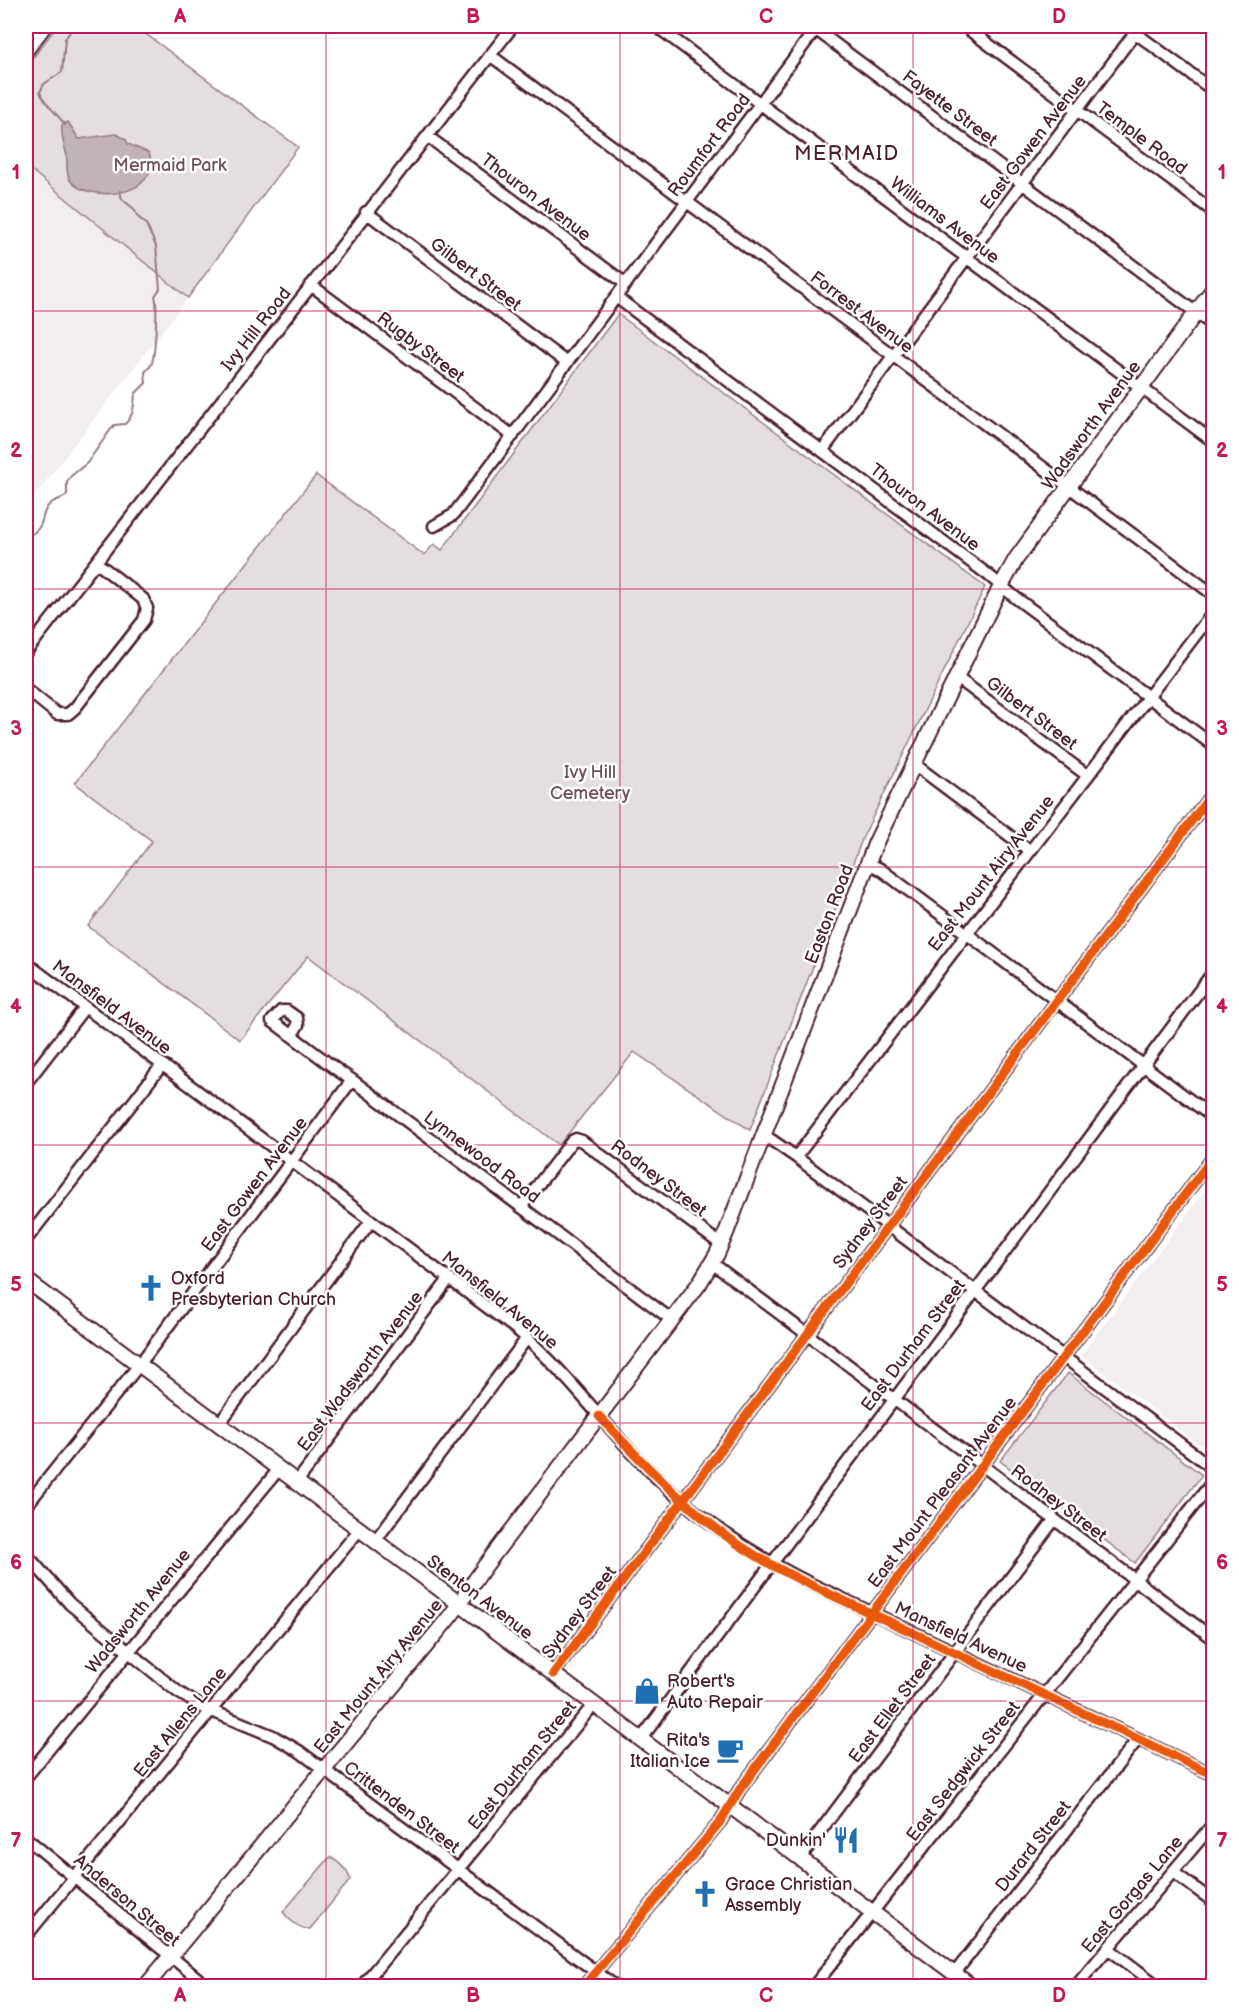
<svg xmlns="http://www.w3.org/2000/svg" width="1239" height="2012" font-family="'Balsamiq Sans',sans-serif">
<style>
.built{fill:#f2eeef}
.green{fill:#e5dee0;stroke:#987e86;stroke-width:1.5}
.water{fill:#c1b3b6;stroke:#91787e;stroke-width:1.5}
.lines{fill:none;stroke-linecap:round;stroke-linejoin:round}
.stream{stroke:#91787e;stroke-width:2}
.minor-casing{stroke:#4a1f2b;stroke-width:15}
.major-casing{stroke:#4a1f2b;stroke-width:18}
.minor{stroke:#fff;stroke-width:10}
.major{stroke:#fff;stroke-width:14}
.cycleway-casing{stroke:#fff;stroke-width:13}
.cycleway{stroke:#e8590c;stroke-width:9}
.grid{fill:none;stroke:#c2185b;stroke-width:1.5;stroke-opacity:0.55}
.labels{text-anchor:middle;stroke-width:5;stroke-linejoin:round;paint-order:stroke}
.street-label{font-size:18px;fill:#4a1f2b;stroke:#fff}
.park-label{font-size:18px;fill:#714f58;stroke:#fff}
.poi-label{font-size:18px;fill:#4a1f2b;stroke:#fff;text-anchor:start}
.neighbourhood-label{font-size:20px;letter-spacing:1.5px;fill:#4a1f2b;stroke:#fff}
.neatline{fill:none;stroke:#c2185b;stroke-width:2}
.grid-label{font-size:20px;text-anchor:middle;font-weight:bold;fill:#c2185b}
</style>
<rect width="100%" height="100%" fill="#fff"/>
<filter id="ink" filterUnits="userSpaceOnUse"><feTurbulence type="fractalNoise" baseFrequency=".0167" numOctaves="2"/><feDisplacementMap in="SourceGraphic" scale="12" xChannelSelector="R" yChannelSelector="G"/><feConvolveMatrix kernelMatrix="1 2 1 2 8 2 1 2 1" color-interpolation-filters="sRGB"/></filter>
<g filter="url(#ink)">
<path class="built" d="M26,166l162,132 -162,209z
M1213,1180v275l-132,-100z"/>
<path class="green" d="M57,26h78l163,121 -110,151 -162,-132v-99z
M618,314l367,273 -122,250 -113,293 -116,-78 -75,93 -251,-189 -68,84 -152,-114 64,-85 -77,-58 241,-308 108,80 10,-11 8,6z
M1068,1373l134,102 -67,88 -135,-102z
M330,1857c8,4 19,14 20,23l-40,49c-10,1 -22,-10 -27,-17z"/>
<path class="water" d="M68,122l11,17 37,-5 10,5 2,5 21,9c14,46 -63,50 -79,27 -5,-8 -2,-19 -4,-28 -3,-9 -5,-17 -4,-27z"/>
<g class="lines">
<path class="stream" d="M65,125c-7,-11 -20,-20 -25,-33l4,-8 18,-12 3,-33 9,-13
M26,537c23,-10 12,-23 24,-33 5,-5 12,-4 17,-9v-13l4,-6 16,-13 27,-38 11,-1c9,-9 9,-18 10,-30l11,-11 -1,-11c2,-2 5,-5 6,-7 4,-6 7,-61 4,-69l5,-7 -4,-43 -10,-22 -8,-7 -4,-8 -12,-10 -2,-8"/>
<defs>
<path id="minor" d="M656,26l558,416
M811,26l403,300
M964,26l250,186
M1126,26l88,65
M490,55l724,540
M427,136l199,148
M366,212l201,151
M311,285l202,151
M616,297l371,277 29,24 198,148
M822,451l318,-425
M434,526l19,-11 13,-17 352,-472
M26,652l487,-626
M956,677l132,99
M26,689l31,25h11l7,-6 69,-88 3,-12 -4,-9 -47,-37
M914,764l116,87
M868,863l12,6 334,249
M26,963l489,365c48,40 85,92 129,137 49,51 104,87 167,119l403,191
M1202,986l12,8
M292,1035l6,-10 -1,-7 -10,-7h-6l-9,10 68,51 12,8 320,240
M26,1083l59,-76
M764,1135l32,22 418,312
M796,1157l418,-546
M521,1207l51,-66 4,-2 6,2 140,104
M26,1240l136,-175
M712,1263l502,376
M219,1424l152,-203
M297,1482l152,-203
M26,1506l113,-141 213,-285
M375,1541l152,-203
M26,1554l44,50 108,88 24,15 71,29 26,15 316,235
M553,1674l661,-883
M641,1739l573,-768
M26,1777l253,-308
M26,1838l181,148
M800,1858l254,-338
M1173,1872l41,30
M26,1936l334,-407
M1109,1949l49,37
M954,1974l184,-235
M362,1986l232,-282
M584,1986l136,-164 20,-33 474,-633
M814,1986l400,-506
M1076,1986l138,-163"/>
<path id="major" d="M26,50l18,-24
M26,1280l945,706
M146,1986l306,-372 33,-48 214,-282 18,-30 9,-21 150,-391 125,-256 15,-27 198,-271"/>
</defs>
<use href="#minor" class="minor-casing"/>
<use href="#major" class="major-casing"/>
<use href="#minor" class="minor"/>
<use href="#major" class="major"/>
<defs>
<path id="cycleway" d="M599,1416c37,40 74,79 118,113 53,42 127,71 188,100 103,48 206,97 309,146
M553,1674l661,-883
M584,1986l136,-164 20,-33 474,-633"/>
</defs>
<use href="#cycleway" class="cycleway-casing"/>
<use href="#cycleway" class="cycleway"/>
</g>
</g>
<path class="grid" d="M326,26v1960M620,26v1960M913,26v1960M26,311h1188M26,589h1188M26,867h1188M26,1145h1188M26,1423h1188M26,1701h1188"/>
<defs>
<symbol id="church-bare" viewBox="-9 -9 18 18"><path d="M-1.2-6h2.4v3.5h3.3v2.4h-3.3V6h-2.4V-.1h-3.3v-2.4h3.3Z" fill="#1f6fb2" stroke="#fff" stroke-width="2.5" paint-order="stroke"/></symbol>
<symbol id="shop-bare" viewBox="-9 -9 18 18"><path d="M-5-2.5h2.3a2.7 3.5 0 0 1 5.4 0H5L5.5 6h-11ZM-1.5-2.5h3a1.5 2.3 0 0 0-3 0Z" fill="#1f6fb2" stroke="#fff" stroke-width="2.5" paint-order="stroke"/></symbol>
<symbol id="cafe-bare" viewBox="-9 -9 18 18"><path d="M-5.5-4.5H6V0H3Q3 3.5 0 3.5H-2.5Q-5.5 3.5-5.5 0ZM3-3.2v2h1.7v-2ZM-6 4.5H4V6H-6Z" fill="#1f6fb2" stroke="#fff" stroke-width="2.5" paint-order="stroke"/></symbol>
<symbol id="restaurant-bare" viewBox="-9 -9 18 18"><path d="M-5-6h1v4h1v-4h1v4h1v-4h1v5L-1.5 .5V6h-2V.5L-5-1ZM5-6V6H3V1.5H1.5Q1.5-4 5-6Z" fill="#1f6fb2" stroke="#fff" stroke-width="2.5" paint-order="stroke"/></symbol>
</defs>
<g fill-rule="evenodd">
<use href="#church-bare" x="132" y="1269" width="38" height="38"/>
<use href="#shop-bare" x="628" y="1672" width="38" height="38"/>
<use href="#cafe-bare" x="711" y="1731" width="38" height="38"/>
<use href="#restaurant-bare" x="827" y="1821" width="38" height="38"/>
<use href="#church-bare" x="686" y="1875" width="38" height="38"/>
</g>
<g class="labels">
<g class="street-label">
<text transform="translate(950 108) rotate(37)" y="6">Fayette Street</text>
<text transform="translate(1142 138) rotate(37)" y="6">Temple Road</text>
<text transform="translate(1033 142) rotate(-53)" y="6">East Gowen Avenue</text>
<text transform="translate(709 145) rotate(-53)" y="6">Roumfort Road</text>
<text transform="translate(536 197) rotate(37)" y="6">Thouron Avenue</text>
<text transform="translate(945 220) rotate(37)" y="6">Williams Avenue</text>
<text transform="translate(476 274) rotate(37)" y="6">Gilbert Street</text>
<text transform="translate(862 312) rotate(37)" y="6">Forrest Avenue</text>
<text transform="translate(256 329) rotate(-52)" y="6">Ivy Hill Road</text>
<text transform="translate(421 347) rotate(37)" y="6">Rugby Street</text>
<text transform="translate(1091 425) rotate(-54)" y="6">Wadsworth Avenue</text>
<text transform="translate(925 507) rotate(37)" y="6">Thouron Avenue</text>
<text transform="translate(1032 713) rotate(37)" y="6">Gilbert Street</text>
<text transform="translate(991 873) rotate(-52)" y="6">East Mount Airy Avenue</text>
<text transform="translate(829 914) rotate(-69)" y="6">Easton Road</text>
<text transform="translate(112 1007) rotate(37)" y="6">Mansfield Avenue</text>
<text transform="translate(482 1157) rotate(37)" y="6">Lynnewood Road</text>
<text transform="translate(659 1178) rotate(37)" y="6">Rodney Street</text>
<text transform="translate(254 1184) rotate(-53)" y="6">East Gowen Avenue</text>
<text transform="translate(870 1222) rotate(-53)" y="6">Sydney Street</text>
<text transform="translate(500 1300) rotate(39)" y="6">Mansfield Avenue</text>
<text transform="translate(913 1345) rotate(-53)" y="6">East Durham Street</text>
<text transform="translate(360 1371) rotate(-53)" y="6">East Wadsworth Avenue</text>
<text transform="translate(942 1492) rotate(-53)" y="6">East Mount Pleasant Avenue</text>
<text transform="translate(1059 1503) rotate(37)" y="6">Rodney Street</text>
<text transform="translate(480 1597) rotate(37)" y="6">Stenton Avenue</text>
<text transform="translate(138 1611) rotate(-51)" y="6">Wadsworth Avenue</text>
<text transform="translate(579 1612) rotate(-53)" y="6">Sydney Street</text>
<text transform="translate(961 1637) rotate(25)" y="6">Mansfield Avenue</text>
<text transform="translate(378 1676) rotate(-51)" y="6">East Mount Airy Avenue</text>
<text transform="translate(892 1708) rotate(-53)" y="6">East Ellet Street</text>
<text transform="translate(180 1722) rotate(-51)" y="6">East Allens Lane</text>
<text transform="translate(522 1765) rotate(-51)" y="6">East Durham Street</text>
<text transform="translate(963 1771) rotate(-52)" y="6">East Sedgwick Street</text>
<text transform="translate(402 1807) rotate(37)" y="6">Crittenden Street</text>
<text transform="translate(1033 1846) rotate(-52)" y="6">Durard Street</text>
<text transform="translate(1132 1894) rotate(-50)" y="6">East Gorgas Lane</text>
<text transform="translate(127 1900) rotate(40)" y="6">Anderson Street</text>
</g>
<g class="park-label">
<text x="170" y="171">Mermaid Park</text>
<text x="590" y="778">Ivy Hill<tspan x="590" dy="21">Cemetery</tspan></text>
</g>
<g class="poi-label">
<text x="171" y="1284">Oxford<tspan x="171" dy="21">Presbyterian Church</tspan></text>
<text x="667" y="1687">Robert's<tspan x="667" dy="21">Auto Repair</tspan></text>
<text x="710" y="1746" text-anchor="end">Rita's<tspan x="710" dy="21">Italian Ice</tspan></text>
<text x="826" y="1846" text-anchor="end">Dunkin'</text>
<text x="725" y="1890">Grace Christian<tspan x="725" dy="21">Assembly</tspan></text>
</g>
<g class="neighbourhood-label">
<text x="847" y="160">MERMAID</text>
</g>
</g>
<rect width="1239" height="2012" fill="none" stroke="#fff" stroke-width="66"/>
<rect x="33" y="33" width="1173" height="1946" class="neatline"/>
<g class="grid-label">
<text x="180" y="23">A</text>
<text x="473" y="23">B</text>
<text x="766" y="23">C</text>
<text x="1059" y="23">D</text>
<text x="16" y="179">1</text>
<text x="1222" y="179">1</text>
<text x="16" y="457">2</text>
<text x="1222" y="457">2</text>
<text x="16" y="735">3</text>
<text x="1222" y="735">3</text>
<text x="16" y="1013">4</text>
<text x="1222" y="1013">4</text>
<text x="16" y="1291">5</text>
<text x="1222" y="1291">5</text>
<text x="16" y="1569">6</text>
<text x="1222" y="1569">6</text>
<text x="16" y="1847">7</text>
<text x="1222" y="1847">7</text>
<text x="180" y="2002">A</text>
<text x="473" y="2002">B</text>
<text x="766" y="2002">C</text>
<text x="1059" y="2002">D</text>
</g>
</svg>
